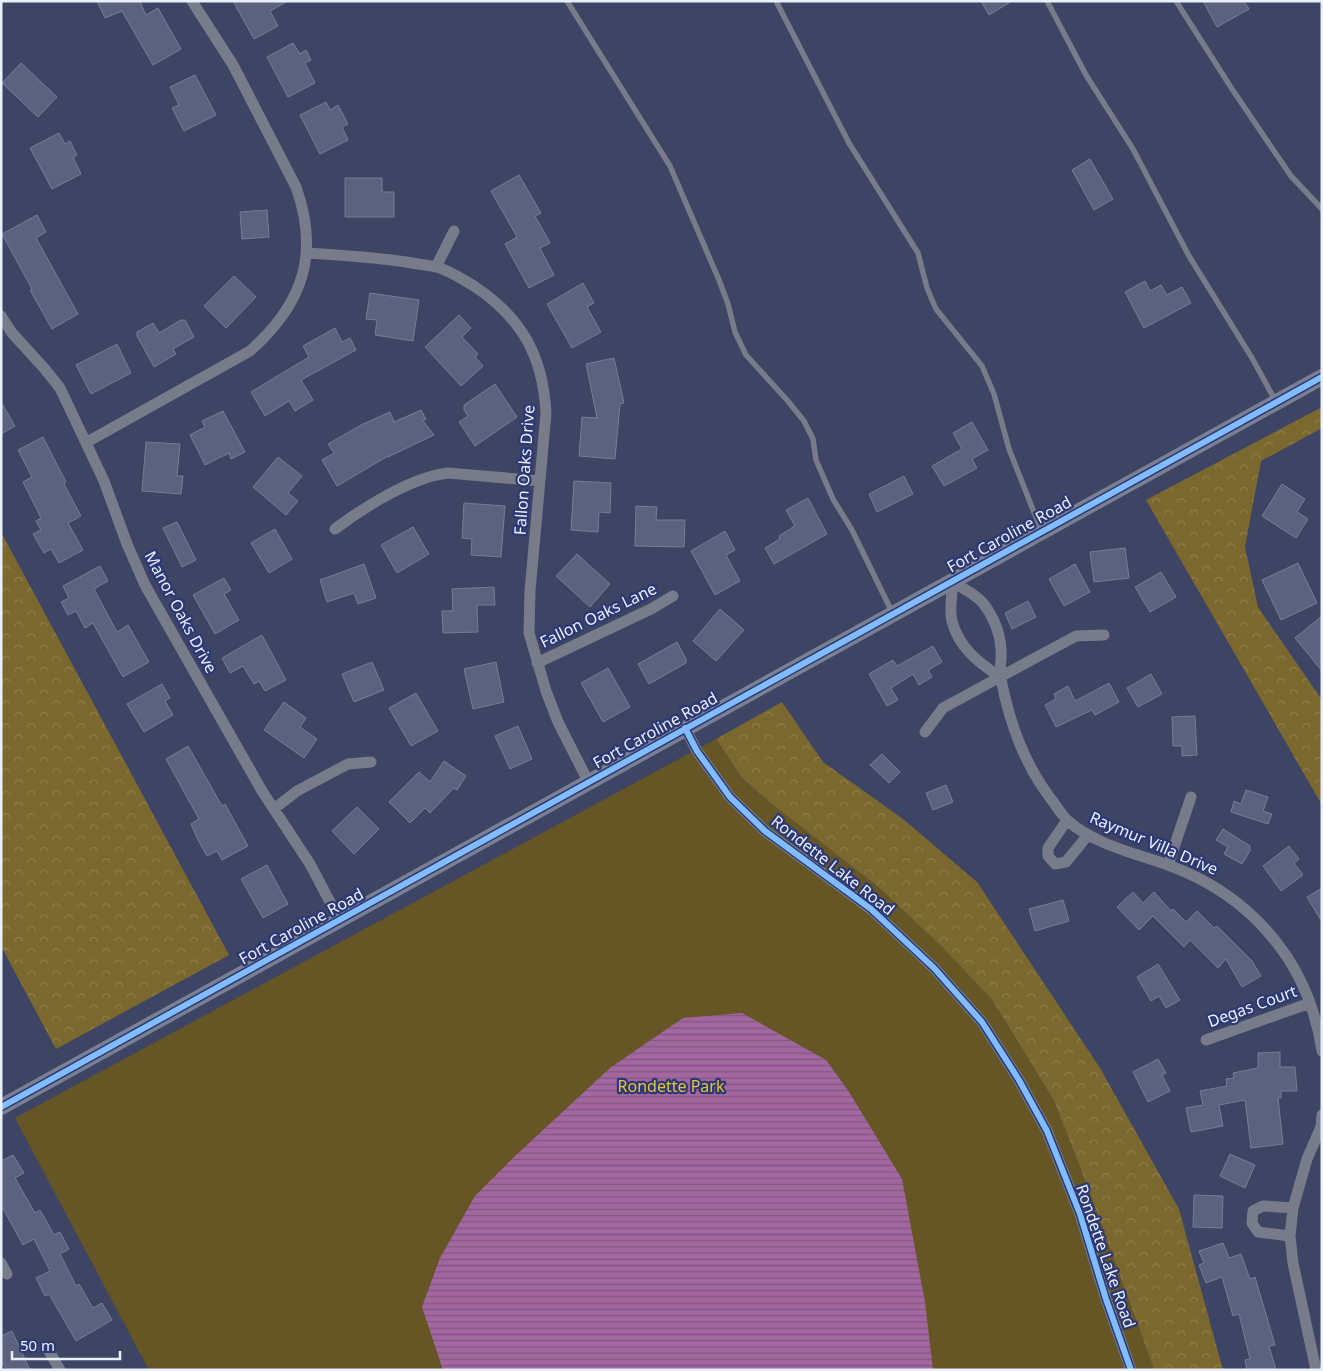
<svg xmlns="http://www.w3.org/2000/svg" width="1323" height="1371" font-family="'Noto Sans',sans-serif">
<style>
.forest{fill:url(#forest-crowns)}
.green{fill:#665626}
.water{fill:url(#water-rules)}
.building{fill:#5c627d;stroke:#767d99}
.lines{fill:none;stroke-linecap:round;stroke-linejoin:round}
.lane{stroke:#787c8a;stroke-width:5.5}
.street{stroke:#787c8a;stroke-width:11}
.secondary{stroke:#7a8092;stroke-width:16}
.cycleway-casing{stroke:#2c3975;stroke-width:9}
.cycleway{stroke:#80bcff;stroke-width:6}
.labels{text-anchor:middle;stroke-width:4.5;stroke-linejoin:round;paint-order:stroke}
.street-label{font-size:16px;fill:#eaeffe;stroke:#2c3975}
.park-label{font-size:16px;fill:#e9c13e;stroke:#2c3975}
</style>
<defs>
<pattern id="forest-crowns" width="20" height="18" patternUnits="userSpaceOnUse" patternTransform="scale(1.25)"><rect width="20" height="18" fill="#7b682e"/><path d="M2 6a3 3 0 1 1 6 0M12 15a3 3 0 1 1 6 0" fill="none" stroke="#8e7e4d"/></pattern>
<pattern id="water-rules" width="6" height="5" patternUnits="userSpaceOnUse" patternTransform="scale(1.25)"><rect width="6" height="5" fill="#a466a0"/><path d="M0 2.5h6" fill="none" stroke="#7e5a7e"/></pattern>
</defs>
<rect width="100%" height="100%" fill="#3d4464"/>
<path class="forest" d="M1322,407v21l-61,33 -16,86 13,60 64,93v105l-176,-305z
M1,532l228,423 -173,94 -55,-103z
M782,702l41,60 80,57 74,63 123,186 79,141 44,161h-69l-66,-182 -34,-87 -62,-101 -50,-53 -64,-60 -105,-82 -32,-28 -25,-38z"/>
<path class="green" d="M716,739l25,38 32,28 105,82 64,60 50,53 62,101 34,87 66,182h-1005l-134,-252z"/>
<path class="water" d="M742,1013l84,47 23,32 53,87 23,123 8,68h-490l-21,-63 18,-49 35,-62 39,-39 96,-89 73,-50z"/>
<path class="building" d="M97,1h44l-1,1 6,13 12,-7 23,41 -28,16 -31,-54 -17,7z
M233,1h55l-18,10 8,15 -24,13z
M981,1h31l-23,14z
M1203,1h41l5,8 -32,18z
M293,43l7,11 6,-4 5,10 -6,3 10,20 -27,14 -21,-40z
M21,63l36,34 -19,20 -36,-34z
M195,75l21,40 -32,16 -12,-23 7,-3 -9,-18z
M326,102l4,8 8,-5 10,19 -6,3 6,13 -28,14 -20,-39z
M59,133l6,11 5,-3 7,14 -4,2 8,17 -29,15 -22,-41z
M1090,159l23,40 -19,11 -22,-40z
M519,175l22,38 -6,3 15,27 -10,5 14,27 -25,13 -24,-44 12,-7 -26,-46z
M345,178h37v14h12v25h-49z
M267,210l2,27 -27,2 -2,-27z
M37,215l9,17 -10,6 42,76 -26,15 -22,-39 2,-1 -30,-55z
M234,276l22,21 -30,31 -22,-22z
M1145,281l5,10 11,-6 6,10 15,-8 9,16 -47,25 -19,-36z
M583,283l11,20 -7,4 14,25 -29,16 -25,-44z
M370,293l49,7 -6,41 -38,-6 2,-15 -11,-1z
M459,315l12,13 -9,9 16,17 -3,3 8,9 -22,20 -36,-39z
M181,320h4l9,17 -21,12 3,5 -22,13 -17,-31v-4l16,-9 6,10z
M335,328l7,14 8,-4 6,12 -55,30 12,20 -18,11 -6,-10 -24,15 -14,-24 58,-35 -6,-11z
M117,344l14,29 -40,21 -15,-29z
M614,358l10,45 -4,1 -5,55 -36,-3 3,-39 15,1 -11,-54z
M495,384l22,33 -42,29 -16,-24 9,-6 -4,-6v-5z
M1,402l14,24 -14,8z
M421,410l5,9 -3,2 11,14 -46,22v-1l-51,30 -15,-26 12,-7 -6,-9 33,-19 29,-13 4,10z
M223,411l22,41 -14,7 -2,-6 -24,12 -15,-30 15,-8 -3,-6z
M972,422l16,28 -16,9 5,9 -33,18 -12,-20 30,-17 -9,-16z
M43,437l23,45 -2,2 17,32 -13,7 15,27 -24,13 -8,-14 -7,4 -11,-19 8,-4 -5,-9 5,-3 -18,-36 9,-5 -14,-27z
M146,442l34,2 -3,32h6l-2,18 -39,-3z
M278,457l24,19 -14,17 10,8 -12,14 -33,-28z
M904,476l9,18 -36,18 -8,-18z
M574,481l37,2 -1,30 -11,-1 -1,20 -27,-2z
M1282,484l23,15 -8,13 11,7 -12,19 -34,-22z
M808,498l19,36 -53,30 -9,-16 15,-9 -1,-3 16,-10 -9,-16z
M464,503l41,3 -4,51 -30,-2 1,-16 -10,-1z
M636,506l21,1 -1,13h29l-1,27 -49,-1z
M177,522l19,38 -14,7 -19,-39z
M413,527l16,27 -32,19 -16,-28z
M275,529l17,30 -23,14 -18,-30z
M725,531l10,19 -9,5 14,26 -25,14 -24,-44z
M1125,548l4,30 -35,4 -4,-30z
M577,554l33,30 -20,23 -34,-31z
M1298,563l19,40 -36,17 -19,-40z
M364,564l12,34 -18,6 -4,-11 -27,9 -7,-22z
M1075,564l15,28 -26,14 -15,-27z
M100,566l8,15 -14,8 23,43 11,-7 21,37 -26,15 -30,-54 -8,5 -9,-17 -8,4 -7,-13 8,-4 -6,-12z
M1161,572l15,25 -26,15 -15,-25z
M224,578l7,12 -7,4 15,26 -24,14 -22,-39z
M494,587l1,18h-18l1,27 -35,1 -1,-22h11l-1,-22z
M1028,601l8,16 -24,12 -7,-16z
M720,609l24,21 -28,31 -23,-20z
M1322,616v55l-27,-33z
M262,635l24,45 -21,11 -6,-10 -5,3 -11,-18 -13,7 -8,-15z
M677,642l9,17v4l-37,21 -11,-20z
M933,646l9,16 -14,8 4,7 -13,8 -6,-11 -22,14 7,12 -11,6 -18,-32 24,-14 4,6z
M372,662l12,28 -30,12 -12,-28z
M496,662l8,40 -31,7 -9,-40z
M608,668l22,39 -27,15 -22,-39z
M1151,674l11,20 -24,13 -11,-19z
M1109,683l10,19 -24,13 -3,-5 -36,17 -11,-22 11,-6 -2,-5 14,-8 7,15z
M162,684l8,14 -5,3 8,14 -29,17 -17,-28z
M416,693l22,38 -27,15 -22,-38z
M284,702l22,16 -6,9 17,12 -13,19 -40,-28z
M1195,716l2,39 -15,1v-10h-9l-1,-29z
M518,726l14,33 -22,10 -15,-33z
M188,746l34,60 3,-2 23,42 -26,14 -5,-9 -10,5 -9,-16 -7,-16 8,-5 -33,-60z
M882,754l18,18 -11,11 -19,-18z
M444,761l22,15 -9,14 -3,-2 -24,25 -5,-5 -15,15 -21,-21 30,-30 11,10z
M946,785l7,17 -20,8 -7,-17z
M1246,790l22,7 -5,14 9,3 -4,10 -37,-12 3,-11 7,3z
M357,807l22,22 -25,25 -22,-23z
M1223,829l27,17v5l-8,13 -18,-10 4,-7 -12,-7z
M1289,846l10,13 -5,4 9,12 -22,16 -18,-25z
M267,865l21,39 -25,14 -22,-39z
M1322,888v34l-15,-25z
M1133,892l10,11 11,-11 17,19 2,-2 13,13 11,-11 17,17 3,-2 35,35 9,15 -19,11 -16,-28 -8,9 -28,-28 -6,7 -31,-31 -14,14 -22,-23z
M1063,900l6,21 -34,10 -6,-22z
M1158,964l22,36 -14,8 -7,-12 -8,5 -14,-24z
M1280,1052v15h15l2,24h-16v7h-3l5,46 -32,4 -6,-48 -26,5 4,21 -32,6 -5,-24 17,-3 -3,-14 27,-5 -1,-7 8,-1 -1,-5 25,-5v-15z
M1158,1059l8,14 -4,2 8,16 -22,11 -15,-30z
M1230,1154l25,11 -10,23 -25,-12z
M13,1155l11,18 -9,5 20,35 5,-3 14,25 6,-3 9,17 -9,5 16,32 3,-2 14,24 9,-5 10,17 -36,21 -27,-47 -4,2 -9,-18 14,-7 -16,-32 -11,6 -22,-40v-44z
M1194,1195l29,1 -1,32 -29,-1z
M1223,1243l6,15 12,-4 9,25 5,-2 20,68 -6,1 7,24h-29l-2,-10 5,-1 -11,-45 -6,2 -11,-39 -16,6 -7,-18 5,-2 -5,-12z
M12,1331l18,39h-24l-5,-11v-23z"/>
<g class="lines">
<path class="lane" d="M567,1l103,165 49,114 9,24 7,28 11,23 41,45 17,21 9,18 3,21 17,39 19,31 40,82
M776,1l73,142 69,110 9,35 9,21 46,57 12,28 15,55 32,81
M1047,1l39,74 47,74 56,107 63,102 23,42
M1176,1l56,88 59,87 31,33"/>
<path class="street" d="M307,253c34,2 66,4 99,9 10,2 21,3 31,5 13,4 25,12 37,19 48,32 69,70 72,127l-16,178 -1,42 17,58 12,31 31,61
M436,267l18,-36
M1,316l11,17 32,35 16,20 44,93 23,63 18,41 117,206 48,73 30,57
M87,442l163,-91c53,-47 70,-97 46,-164l-63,-122 -41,-64
M335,529c29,-22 77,-52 113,-56l92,8
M953,582c9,6 24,13 30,21 10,13 17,30 18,46 1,10 -2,20 0,30 9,46 24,87 53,124 4,6 9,13 14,18 28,24 66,32 100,44 83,30 141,97 154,186
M953,582c-1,12 -4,28 -1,39 7,27 26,41 48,56
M537,663l114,-54 22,-13
M685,728l12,23 33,46 35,34 106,78 63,59 48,54 37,58 28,51 33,83 26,85 25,71
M925,732l18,-24 57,-31 76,-41 28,-1
M275,808l22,-17 51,-27 23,-2
M1067,820l-19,28v8l7,8 11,-2 22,-27
M1168,865l23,-68
M1206,1040l104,-37
M1290,1236l-32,-4 -6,-9 1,-12 10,-5 30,2
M1,1263l6,11
M49,1351l11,19
M1316,1370l-23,-107 -3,-27 3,-28 14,-49 14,-32 1,-12"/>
<path class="secondary" d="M1,1107l1321,-730"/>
<defs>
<path id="cycleway" d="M685,728l12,23 33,46 35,34 106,78 63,59 48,54 37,58 28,51 33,83 26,85 25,71
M1,1107l1321,-730"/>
</defs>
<use href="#cycleway" class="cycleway-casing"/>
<use href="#cycleway" class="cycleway"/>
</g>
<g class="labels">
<g class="street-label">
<text transform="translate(524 470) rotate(-86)" y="6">Fallon Oaks Drive</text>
<text transform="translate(1009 534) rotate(-29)" y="6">Fort Caroline Road</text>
<text transform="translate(181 612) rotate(62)" y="6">Manor Oaks Drive</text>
<text transform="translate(598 615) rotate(-26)" y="6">Fallon Oaks Lane</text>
<text transform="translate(655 730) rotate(-29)" y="6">Fort Caroline Road</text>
<text transform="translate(1154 843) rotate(23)" y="6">Raymur Villa Drive</text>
<text transform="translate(833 865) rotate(38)" y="6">Rondette Lake Road</text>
<text transform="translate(301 926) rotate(-29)" y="6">Fort Caroline Road</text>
<text transform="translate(1252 1006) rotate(-20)" y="6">Degas Court</text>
<text transform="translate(1106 1256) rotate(71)" y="6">Rondette Lake Road</text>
</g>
<g class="park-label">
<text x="671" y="1092">Rondette Park</text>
</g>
</g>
<rect width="1323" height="1371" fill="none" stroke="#eaeffe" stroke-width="5"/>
<path d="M12 1351v8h108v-8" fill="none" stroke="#eaeffe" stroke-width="2.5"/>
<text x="20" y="1351" font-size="15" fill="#eaeffe" stroke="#2c3975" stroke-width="4" paint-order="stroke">50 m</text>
</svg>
